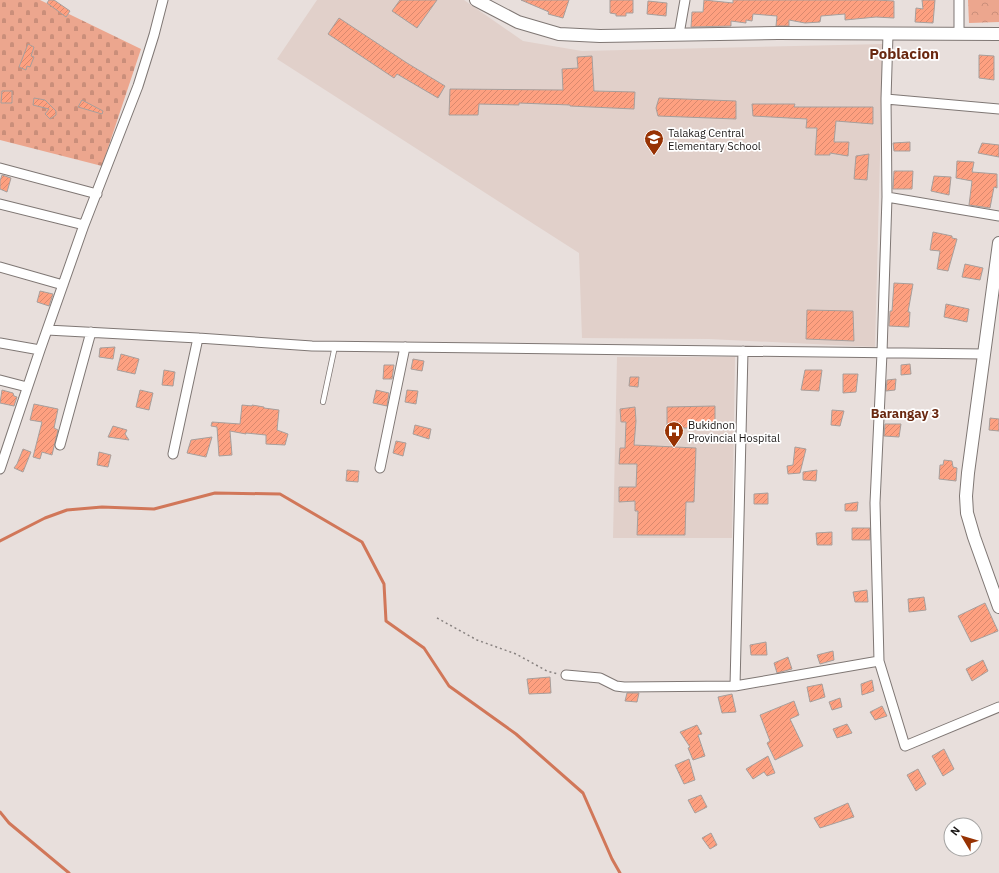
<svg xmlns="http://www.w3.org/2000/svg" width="999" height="873" font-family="'IBM Plex Sans',sans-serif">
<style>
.built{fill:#e1d0ca}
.cemetery{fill:url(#cemetery-stones)}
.park{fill:url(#park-crowns)}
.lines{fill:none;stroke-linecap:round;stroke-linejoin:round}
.stream{stroke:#d17759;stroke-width:3}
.building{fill:url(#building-hatch);stroke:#a79f9c}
.service-casing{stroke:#7f7774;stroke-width:6}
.minor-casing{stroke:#7f7774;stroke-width:11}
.secondary-casing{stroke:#7f7774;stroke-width:14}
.path{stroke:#888280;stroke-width:1.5;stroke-dasharray:2 3;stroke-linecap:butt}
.service{stroke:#fff;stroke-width:4.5}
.minor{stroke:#fff;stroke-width:9}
.secondary{stroke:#fff;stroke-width:12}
.labels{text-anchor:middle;stroke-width:3.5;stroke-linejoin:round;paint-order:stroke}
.poi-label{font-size:11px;fill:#1b1817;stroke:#fff;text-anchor:start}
.quarter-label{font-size:13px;font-weight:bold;fill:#692810;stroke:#fff}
.district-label{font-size:15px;font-weight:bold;fill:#692810;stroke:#fff}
</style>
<defs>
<pattern id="cemetery-stones" width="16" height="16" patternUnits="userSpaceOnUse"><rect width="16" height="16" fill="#eca68e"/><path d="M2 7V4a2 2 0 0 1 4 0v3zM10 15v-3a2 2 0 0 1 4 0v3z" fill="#ca8e7a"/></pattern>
<pattern id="park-crowns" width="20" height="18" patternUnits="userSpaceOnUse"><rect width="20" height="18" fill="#eca68e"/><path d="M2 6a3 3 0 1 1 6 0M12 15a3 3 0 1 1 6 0" fill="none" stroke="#ca8e7a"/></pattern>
<pattern id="building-hatch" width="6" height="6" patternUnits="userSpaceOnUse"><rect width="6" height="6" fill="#fea080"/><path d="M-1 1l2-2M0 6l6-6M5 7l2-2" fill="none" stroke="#d9896e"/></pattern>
</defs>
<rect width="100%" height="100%" fill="#e8dfdc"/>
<path class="built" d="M317,0h147l59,41 59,10 301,-7 -8,303 -166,-8 -127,-1 -3,-85 -302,-194z
M617,357h118l-3,181h-119z"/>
<path class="cemetery" d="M0,0h40l101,49 -39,117 -102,-26z"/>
<path class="park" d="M968,0h31v22l-30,1z"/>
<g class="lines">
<path class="stream" d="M0,541l45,-23 22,-8 35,-3 52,2 61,-16 65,1 82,48 22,42 2,37 38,27 25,38 67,48 67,59 29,66 8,14
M0,812l9,11 60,50"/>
</g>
<path class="building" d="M49,0h5l16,11 -4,6 -19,-14z
M400,0h37l-20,28 -25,-17z
M521,0h48l-6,18 -15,-4 1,-2z
M610,0h23v13h-7v3h-10v-2l-6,-1z
M704,0l29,3v-3h143l18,1v17l-18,-1 -31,3v-6l-24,2 -1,6 -15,1 -16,-3v6h-13l1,-10 -24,-2 -1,7 -6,-1v3l-15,-2v5l-40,1 1,-15h11z
M922,0h13l-2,23 -18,-1 1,-14 7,1z
M648,1l19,2 -1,13 -19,-2z
M339,18l68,45 38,23 -7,12 -41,-24 -3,4 -66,-44z
M28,44l6,3 -3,9 3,1 -4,10 -3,-1 -1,4 -7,-3z
M979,55l15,1v24l-15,-2z
M592,56l2,35 41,1 -1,17 -64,-3v-1l-51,-2v2l-40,-1 -1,11h-29l1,-26 113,1 -1,-21 16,-1 -1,-11z
M2,91h10v12h-11z
M34,98l11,2 11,11v4l-6,4 -5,-5 4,-5 -16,-4z
M659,98l77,3v18l-78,-3 -2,-8z
M82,100l21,11 -1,3 -24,-7z
M752,104h43l-1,3h79v17l-37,-3 -2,21h15l-1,14 -18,-3v2h-15l2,-27h-11l1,-9 -54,-3z
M910,142v9h-16l-1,-8z
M982,143l17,2v12l-21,-4z
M869,154l-2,26 -13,-1 2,-23z
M957,161l17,1 -2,10 25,2v14l-3,-1 -4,21 -21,-3 3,-24 -16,-3z
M894,171h19l-1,18h-19z
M2,175l9,3 -4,14 -7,-3v-8z
M934,176l17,1 -2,18 -18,-4z
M933,232l19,4v2l5,1 -9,32 -11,-2 3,-18 -10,-1z
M965,264l18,4 -3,12 -18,-3z
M894,283l19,1 -5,28h2l-1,15 -20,-1 1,-15h2z
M40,291l13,3 -4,12 -12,-4z
M946,304l23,5 -2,13 -23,-5z
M807,310l46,1 1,30 -48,-2z
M115,347l-2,12 -14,-2 1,-9z
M121,354l18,5 -4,15 -18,-4z
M413,359l11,2 -2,10 -11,-2z
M910,364l1,10 -10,1v-10z
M384,365h10l-2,14h-9z
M164,370l11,2 -2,14 -11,-1z
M805,370h17l-3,21 -18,-1z
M843,374h15l-2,18 -13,1z
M630,377h9l-1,10 -9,-1z
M896,379l-1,11 -9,1 1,-11z
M2,390l11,3 1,3 3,1 -3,9 -14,-3z
M140,390l13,3 -4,17 -13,-3z
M376,390l13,3 -2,13 -14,-3z
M407,390l11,1 -2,13 -11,-2z
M34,404l24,5 -4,19 4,2 -6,25 -10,-3 -2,7 -7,-2 9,-35 -12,-2z
M242,405l10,1v-1l12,2v1l15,2 -2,20 11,4 -3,11 -19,-1v-9l-20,-2v1l-16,-3 2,24 -13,1 -2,-29 -6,-1 1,-4 28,2z
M715,406v22h-48v-21z
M635,407l1,14 -2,24 62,3 -2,54h-8l-1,33h-48l1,-24h-3v-10l-16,1v-15h17l1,-23h-18l1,-16h5l1,-26h-5l-1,-13z
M832,410l12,1 -4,15 -9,-1z
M990,418l9,1v12l-10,-1z
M885,424h16l-2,13 -15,-1z
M415,425l16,4 -2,10 -16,-5z
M113,426l14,4 -2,4 4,6 -21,-3z
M212,437l-6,20 -19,-4 4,-13z
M396,441l10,2 -3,13 -10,-3z
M795,447l11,2 -6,24 -12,1 -1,-8 6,-1z
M23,449l8,3 -8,20 -9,-4 3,-4z
M99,452l12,3 -3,12 -11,-2z
M944,460l8,1 1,6 4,1 -1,13 -17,-2 1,-14h3z
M347,470l12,1 -1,11 -12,-1z
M817,470l-1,11 -13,-1v-8z
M768,493v11h-14v-10z
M858,502l-1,9h-12v-7z
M852,528h18v12h-18z
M832,532v13h-15l-1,-12z
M867,590l1,12h-13l-2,-10z
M924,597l2,13 -17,2 -1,-13z
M985,603l13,28 -27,11 -13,-26z
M766,642l1,13h-16l-1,-10z
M833,651l1,9 -14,4 -3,-9z
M788,657l4,12 -15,4 -3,-10z
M983,660l5,11 -16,10 -6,-12z
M550,677l1,16 -22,1 -2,-15z
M872,680l2,11 -12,4 -1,-11z
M822,684l3,13 -15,5 -3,-15z
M627,693h12l-2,9 -12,-1z
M732,694l4,18 -14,1 -4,-16z
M840,698l2,9 -10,3 -3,-8z
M794,701l5,14 -9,4 13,27 -28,14 -8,-17 3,-2 -10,-26z
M882,706l5,10 -12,4 -5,-8z
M847,724l5,9 -15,5 -4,-9z
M697,725l5,9 -4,1 7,21 -12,4 -5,-12 2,-1 -10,-15z
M944,749l10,20 -11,7 -11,-20z
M768,756l7,17 -8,3 -3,-4 -11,7 -7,-10z
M689,759l6,21 -11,4 -9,-19z
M918,769l8,15 -10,7 -9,-16z
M701,795l6,12 -12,6 -7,-13z
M848,803l6,14 -34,11 -6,-10z
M711,833l6,12 -7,4 -8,-11z"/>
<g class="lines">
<defs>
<path id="service" d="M323,402l12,-56"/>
<path id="minor" d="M679,34l6,-34
M888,34l-2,65 1,98 -5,156 -7,150 4,158 26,85 94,-39
M959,34v-34
M886,99l113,10
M0,168l97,26
M887,197l112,19
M0,204l84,21
M0,267l63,18
M47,330l151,8 114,8 672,8
M0,343l40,7
M0,380l27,7
M60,445l31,-113
M173,454l25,-116
M380,468l25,-121
M0,469l40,-119 44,-125 54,-139 16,-51 9,-35
M566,675l34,3 16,8 8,1 111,-1 144,-25
M735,686l8,-335"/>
<path id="secondary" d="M476,0l42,22 41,12 41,2 178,-3 221,1
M999,243l-31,230 -2,23 1,17 7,24 25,70"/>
</defs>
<use href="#service" class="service-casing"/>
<use href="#minor" class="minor-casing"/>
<use href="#secondary" class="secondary-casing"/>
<path class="path" d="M437,618l40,22 39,14 31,17 11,3"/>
<use href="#service" class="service"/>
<use href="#minor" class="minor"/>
<use href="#secondary" class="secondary"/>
</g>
<defs>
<symbol id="school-pin" viewBox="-11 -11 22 30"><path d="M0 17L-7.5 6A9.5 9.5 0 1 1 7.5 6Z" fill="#973203" stroke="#fff"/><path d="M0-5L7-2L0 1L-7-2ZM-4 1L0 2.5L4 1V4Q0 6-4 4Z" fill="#fff"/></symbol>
<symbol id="hospital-pin" viewBox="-11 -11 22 30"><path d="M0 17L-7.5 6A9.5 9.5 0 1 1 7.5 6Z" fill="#973203" stroke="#fff"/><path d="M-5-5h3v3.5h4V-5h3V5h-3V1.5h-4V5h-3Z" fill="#fff"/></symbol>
</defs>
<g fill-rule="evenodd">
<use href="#school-pin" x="643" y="128" width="22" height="30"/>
<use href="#hospital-pin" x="663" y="420" width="22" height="30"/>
</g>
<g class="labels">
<g class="poi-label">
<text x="668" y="137">Talakag Central<tspan x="668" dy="13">Elementary School</tspan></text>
<text x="688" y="429">Bukidnon<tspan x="688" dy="13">Provincial Hospital</tspan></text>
</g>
<g class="quarter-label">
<text x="905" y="418">Barangay 3</text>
</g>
<g class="district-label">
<text x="904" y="59">Poblacion</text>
</g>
</g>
<g transform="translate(963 837) rotate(308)"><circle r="19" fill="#ffffff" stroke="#a4a3a2"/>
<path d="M0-3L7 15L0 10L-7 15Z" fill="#973203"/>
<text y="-6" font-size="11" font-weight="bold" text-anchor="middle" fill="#1b1817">N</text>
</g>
</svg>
